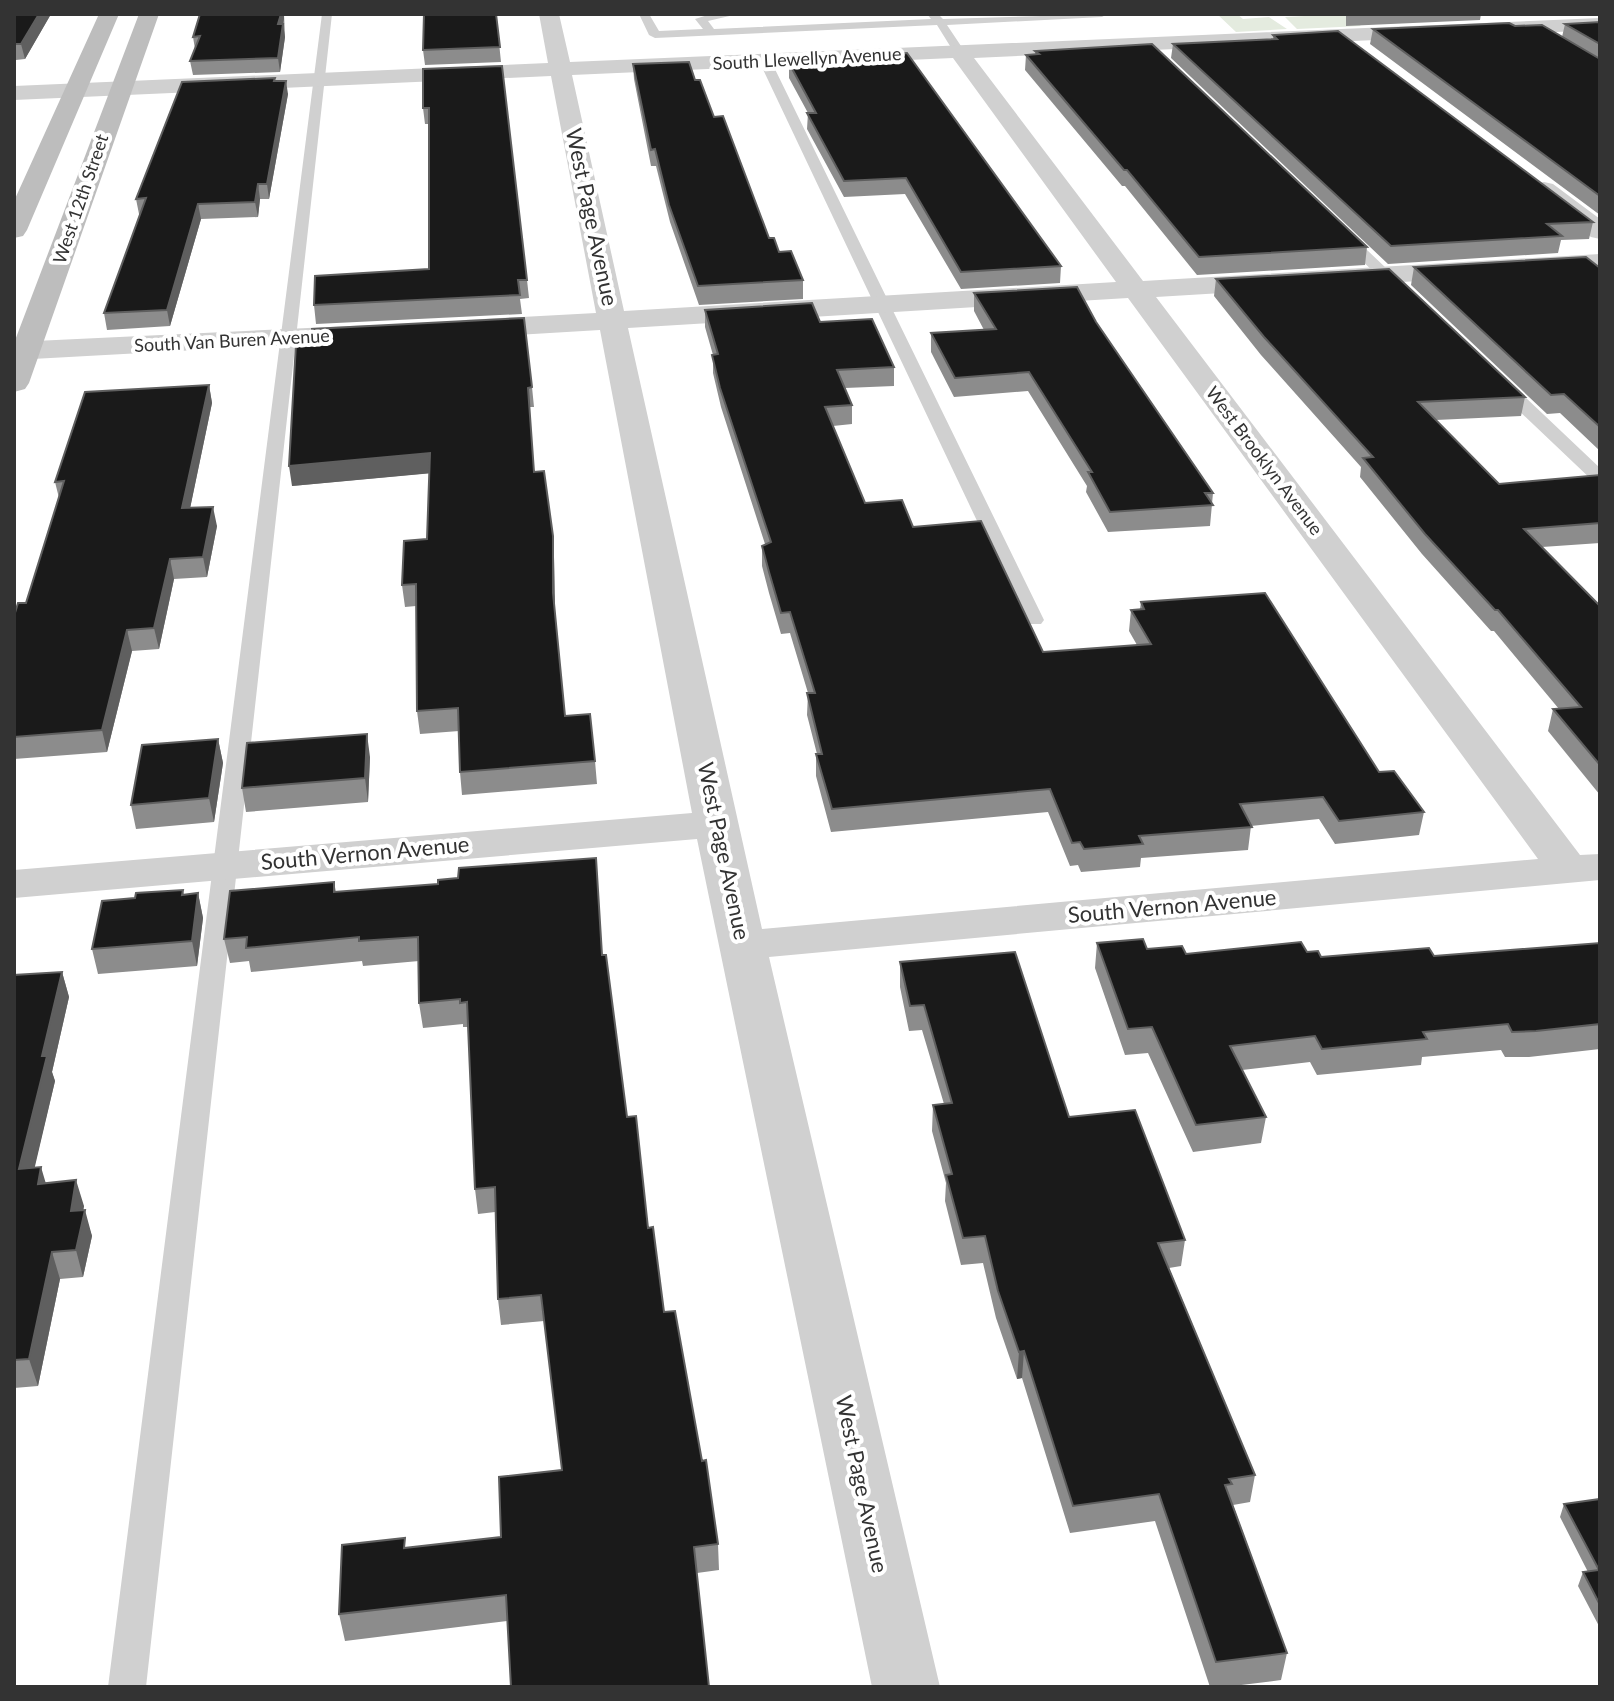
<svg xmlns="http://www.w3.org/2000/svg" width="1614" height="1701" font-family="Lato,sans-serif">
<style>
.green{fill:#e4ebdf}
.lines{fill:none;stroke-linecap:round;stroke-linejoin:round}
.lane{fill:#d0d0d0;fill-rule:evenodd}
.street{fill:#d0d0d0;fill-rule:evenodd}
.secondary{fill:#bdbdbd;fill-rule:evenodd}
.wall{fill:#8c8c8c}
.shaded-wall{fill:#5f5f5f}
.building{fill:#1a1a1a;stroke:#5f5f5f;stroke-width:2}
.labels{text-anchor:middle;stroke-width:8;stroke-linejoin:round;paint-order:stroke}
.far-street-label{font-size:18px;fill:#333;stroke:#fff}
.street-label{font-size:22px;fill:#333;stroke:#fff}
</style>
<rect width="100%" height="100%" fill="#fff"/>
<path class="green" d="M1217,14h20l6,5 26,-2 18,12 -51,3z
M1344,14l17,12 -64,3 -12,-12z"/>
<g class="lines">
<path class="lane" d="M322,14h10l-186,1673h-38z
M639,14h10l10,17 44,-2 -8,-10 16,-5h27l-30,7 6,8 217,-10 -4,-5h11l5,5 164,-5 -5,3 -155,8 18,27 -6,3 -4,-1 -18,-29 -282,13 -6,-3z
M765,58l6,3 273,559 -3,4h-14l-3,-4 -265,-559z
M1343,231l5,1 57,54v6h-10l-57,-54 -2,-3z
M1500,378l6,1 94,89v15l-6,-1 -100,-95 -2,-4z"/>
<path class="street" d="M539,14h20l11,48 1030,-44v12l-626,28 169,223 457,-27v16l-444,27 424,558 20,-1v26l-831,77 171,730h-68l-175,-848 -683,59v-28l678,-57 -92,-483 -136,8 -10,-3 -5,-6 5,-6 10,-3 132,-7 -45,-237 -537,24v-14l534,-23zM953,58l163,224 -492,29 -52,-236zM1128,298l410,561 -776,70 -134,-601z
M1544,182l9,2 47,35v20l-9,-2 -56,-43 -3,-5 3,-5z
M372,325l10,3 5,6 -5,6 -368,20v-18z"/>
<path class="secondary" d="M99,14h20l-92,216 -4,6 -9,2v-37z
M139,14h20l-130,369 -4,6 -11,3v-49z"/>
</g>
<path class="wall" d="M14,14h37l-26,45 -9,1 -2,4z
M200,14h84l1,23 -5,35 -87,3 -3,-14 5,-12 -2,-12z
M496,14l5,48 -76,3 -2,-15z
M1346,14h135l-1,6 -134,6z
M1600,22v193l-230,-171 3,-15 142,-3 47,11 3,-13z
M1273,35l320,187 -4,17 -28,1 -3,13 -170,11 -217,-206 2,-14 100,-5z
M1035,51l332,196 -2,18 -168,10 -72,-89h-3l-97,-116 1,-15 9,-1z
M789,63l272,203 -1,17 -99,6 -56,-95 -61,3 -37,-68 1,-16 -19,-35z
M633,64l62,16 19,37 55,121 34,42v19l-104,6 -29,-83 -14,-56h-5l-17,-87z
M423,69l104,211 2,18 -9,1 2,15 -206,10 -2,-19 115,-36v-145h-4l-2,-16z
M275,78v3l13,13 -19,105h-9l-2,18 -57,2 -31,107 -63,4 -3,-17 37,-99h-2l-3,-15z
M1414,267l186,1v183l-40,-38 -13,1 -136,-129z
M1216,279l309,118 -4,19 -85,4 63,64 101,-9v68l-58,4 58,59v189l-52,-64 5,-22h6l-65,-78h-3l-69,-77 -62,-77 1,-10 -100,-112 -47,-59z
M974,293l122,29 117,171 -3,33 -102,6 -22,-40 1,-6 -59,-95 -74,6 -23,-45v-19l53,-3 -10,-19z
M705,310l115,12 74,45v19l-49,2 7,17v19l-19,2 32,77 48,24 130,125 94,-7 -8,-14 2,-21 9,-1 1,-7 238,170 45,40 -5,23 -84,9 -16,-25 -68,7 -3,24 -107,8 -1,9 -59,5 -3,-7 -8,1 -22,-54 -217,20 -15,-56v-22h1l-10,-39 1,-22 -18,-60 -9,1 -12,-41 -7,-27v-20l3,-2 -44,-137 -8,-34v-18l-8,-28z
M296,344l236,43 2,20h-5l5,65 20,85 1,54 10,105 30,45 2,23 -135,11 -2,-23 -1,-41 -39,3 -3,-23 -1,-105 -11,1 -3,-22 25,-46 3,-66 -138,13z
M209,385l3,18 -22,105 27,18 -10,51 -33,2 -15,70 -27,2 -25,101 -93,7v-143l12,-13 33,-105 -4,-16z
M218,739l5,24 -9,59 -78,7 -5,-24z
M370,757l-2,45 -122,10 -4,-24z
M334,882l2,10 266,63 25,162 21,111 16,84 54,232 1,26 -22,3 -190,48 -162,20 -6,-27 68,-66 94,-11 61,-67 -18,-149 -43,4 -3,-26 -3,-87 -17,2 -3,-25 -7,-162h-5v-3l-40,4 -4,-25v-42l-56,5 -1,-5 -111,11 -2,-11 -19,2 -6,-24z
M183,890l1,5 14,-2 5,25 -6,48 -99,8 -6,-25 43,-51z
M1097,943l89,11 121,-2 14,5 113,-1 166,-13v106l-71,8h-24l-4,-7 -79,7 -1,8 -104,10 -7,-13 -68,8 24,47 -5,26 -68,9 -45,-99 -23,2 -30,-87z
M900,962l169,155 116,123 -4,26 -12,2 86,207 -5,27 -17,3 54,148 -6,27 -56,7h-15l-55,-166 -85,12 -48,-155 -5,1 -21,-61 -13,-55 -22,2 -16,-64 1,-18 -14,-52 1,-26 11,-1 -22,-74 -13,1 -9,-44z
M62,972l7,25 -17,75 3,9 -21,87 12,15 38,23 -1,4 9,26 -9,41 -23,2 -22,107 -24,2v-413z
M1600,1499v129l-22,-42 5,-14h5l-28,-55 4,-13z"/>
<path class="shaded-wall" d="M39,14h12l-26,45 -4,-15z
M281,14h3v5l-4,18 -2,-13z
M283,24l2,13 -5,35 -2,-14z
M286,81l2,13 -19,105 -2,-15z
M258,184l2,15 -2,18 -3,-15z
M198,204l3,15 -31,107 -3,-16z
M209,385l3,18 -26,125 -4,-20z
M430,453l3,20 -141,13 -3,-20z
M213,507l4,19 -10,51 -4,-20z
M553,536l1,21 1,58 -2,-22z
M170,559l4,20 -15,70 -5,-21z
M127,630l5,21 -25,101 -5,-22z
M367,734l3,23 -2,45 -3,-24z
M218,739l5,24 -9,59 -5,-24z
M198,893l5,25 -6,48 -5,-25z
M62,972l7,25 -17,75 3,9 -27,115 -9,-27 23,-113z
M41,1167l8,27 -11,-10z
M76,1180l8,26 -4,25 5,-21 7,26 -9,41 -7,-27 -5,-39z
M52,1252l8,27 -22,107 -9,-27z
M1024,1351l-2,27 -5,1 2,-27z"/>
<path class="building" d="M14,14h25l-18,30h-7z
M200,14h81l-3,10h5l-5,34 -88,3 10,-25 -7,1z
M424,14h72l4,33 -77,3z
M1600,22v22l-35,-20z
M1509,23l6,3 27,-1 58,34v137l-227,-167z
M1338,31l255,191 -46,2 15,12 -171,10 -218,-202 104,-5 -4,-4z
M1152,44l215,203 -168,10 -72,-87h-3l-98,-115 13,-1 -4,-3z
M907,53l154,213 -100,6 -55,-94 -62,3 -37,-68h9l-27,-50z
M689,62l6,18h5l14,37 9,-1 46,122h5l5,14 12,-1 12,29 -105,6 -29,-81 -14,-56 -4,1 -18,-86z
M502,66l25,214h-9l2,15 -206,10 1,-29 114,-7v-161h-6v-39z
M275,78l-1,3h12l-19,103h-9l-3,18 -57,2 -31,106 -63,3 42,-115 -10,1 46,-117z
M1586,257l14,11v159l-36,-33 -13,1 -137,-128z
M1389,269l136,128 -107,5 81,82 101,-9v48l-76,6 76,77v159l-47,-56 28,-2 -83,-97h-3l-70,-76 -62,-76 10,-1 -109,-120 -48,-58z
M1077,287l19,35 117,171h-8l8,12 -103,7 -22,-40h4l-63,-100 -74,6 -24,-45 65,-4 -22,-36z
M812,303l8,19 52,-3 22,48 -57,3 15,35 -27,2 40,96 37,-3 11,27 68,-6 62,131 108,-8 -20,-34 13,-1 -3,-7 124,-9 114,179 15,-1 30,41 -85,9 -16,-24 -83,7 12,23 -113,9 4,8 -59,5 -4,-7 -8,1 -22,-54 -218,20 -16,-55h6l-15,-61h8l-25,-81 -9,1 -12,-41 -7,-26 9,-4 -51,-154 -8,-33 6,-1 -13,-44z
M524,318l8,69 -4,1 6,84 10,-1 9,65v57l12,123 25,-2 5,47 -135,11 -2,-64 -41,3 -1,-127 -14,1 2,-44 23,-2 3,-86 -141,13 7,-122 16,-1v-14z
M209,385l-27,123 31,-1 -10,50 -33,2 -16,69 -27,2 -25,100 -88,7v-121l4,-13h8l38,-122 -9,1 30,-90z
M367,734l-2,44 -123,10 5,-45z
M218,739l-9,59 -78,7 11,-60z
M596,858l6,97h4l21,162 9,-1 12,112 5,-1 11,85 11,-1 27,150 4,-1 12,84 -24,3 15,140h-198l-5,-92 -167,19 3,-69 63,-7 -1,10 97,-11 -2,-60 63,-7 -21,-175 -43,4 -3,-112 -20,2 -8,-187 -7,1v-4l-41,4 -1,-66 -59,4v-4l-113,11 1,-11 -23,2 6,-48 104,-9v10l104,-8v-4l20,-2 1,-10z
M183,890l-1,5 16,-2 -6,48 -100,8 10,-48 33,-3 1,-5z
M1143,939l4,10 35,-3 4,8 115,-12 6,10 11,-1 3,6 108,-9 5,8 166,-13v81l-64,7 -24,1 -4,-8 -85,8 4,7 -105,10 -7,-13 -85,10 36,71 -70,8 -44,-98 -24,2 -31,-86z
M1015,952l54,165 66,-7 50,130 -27,3 97,232 -26,4 3,5 -7,1 62,168 -71,9 -57,-168 -86,12 -49,-155 -5,1 -21,-61 -13,-55 -22,2 -17,-63 6,-1 -19,-69 19,-2 -28,-98 -14,1 -10,-44z
M62,972l-20,84h5l-28,113 22,-2 -3,17 38,-4 -5,31 14,-1 -9,40 -24,2 -23,107 -15,1v-385z
M1600,1499v106l-17,-33 16,-2 -35,-66z"/>
<g class="labels">
<g class="far-street-label">
<text transform="translate(807 59) rotate(-3)" y="6">South Llewellyn Avenue</text>
<text transform="translate(81 199) rotate(-71)" y="6">West 12th Street</text>
<text transform="translate(232 341) rotate(-3)" y="6">South Van Buren Avenue</text>
<text transform="translate(1264 461) rotate(53)" y="6">West Brooklyn Avenue</text>
</g>
<g class="street-label">
<text transform="translate(592 217) rotate(78)" y="8">West Page Avenue</text>
<text transform="translate(724 851) rotate(78)" y="8">West Page Avenue</text>
<text transform="translate(365 853) rotate(-5)" y="8">South Vernon Avenue</text>
<text transform="translate(1172 906) rotate(-5)" y="8">South Vernon Avenue</text>
<text transform="translate(862 1484) rotate(78)" y="8">West Page Avenue</text>
</g>
</g>
<rect width="1614" height="1701" fill="none" stroke="#333333" stroke-width="32"/>
</svg>
